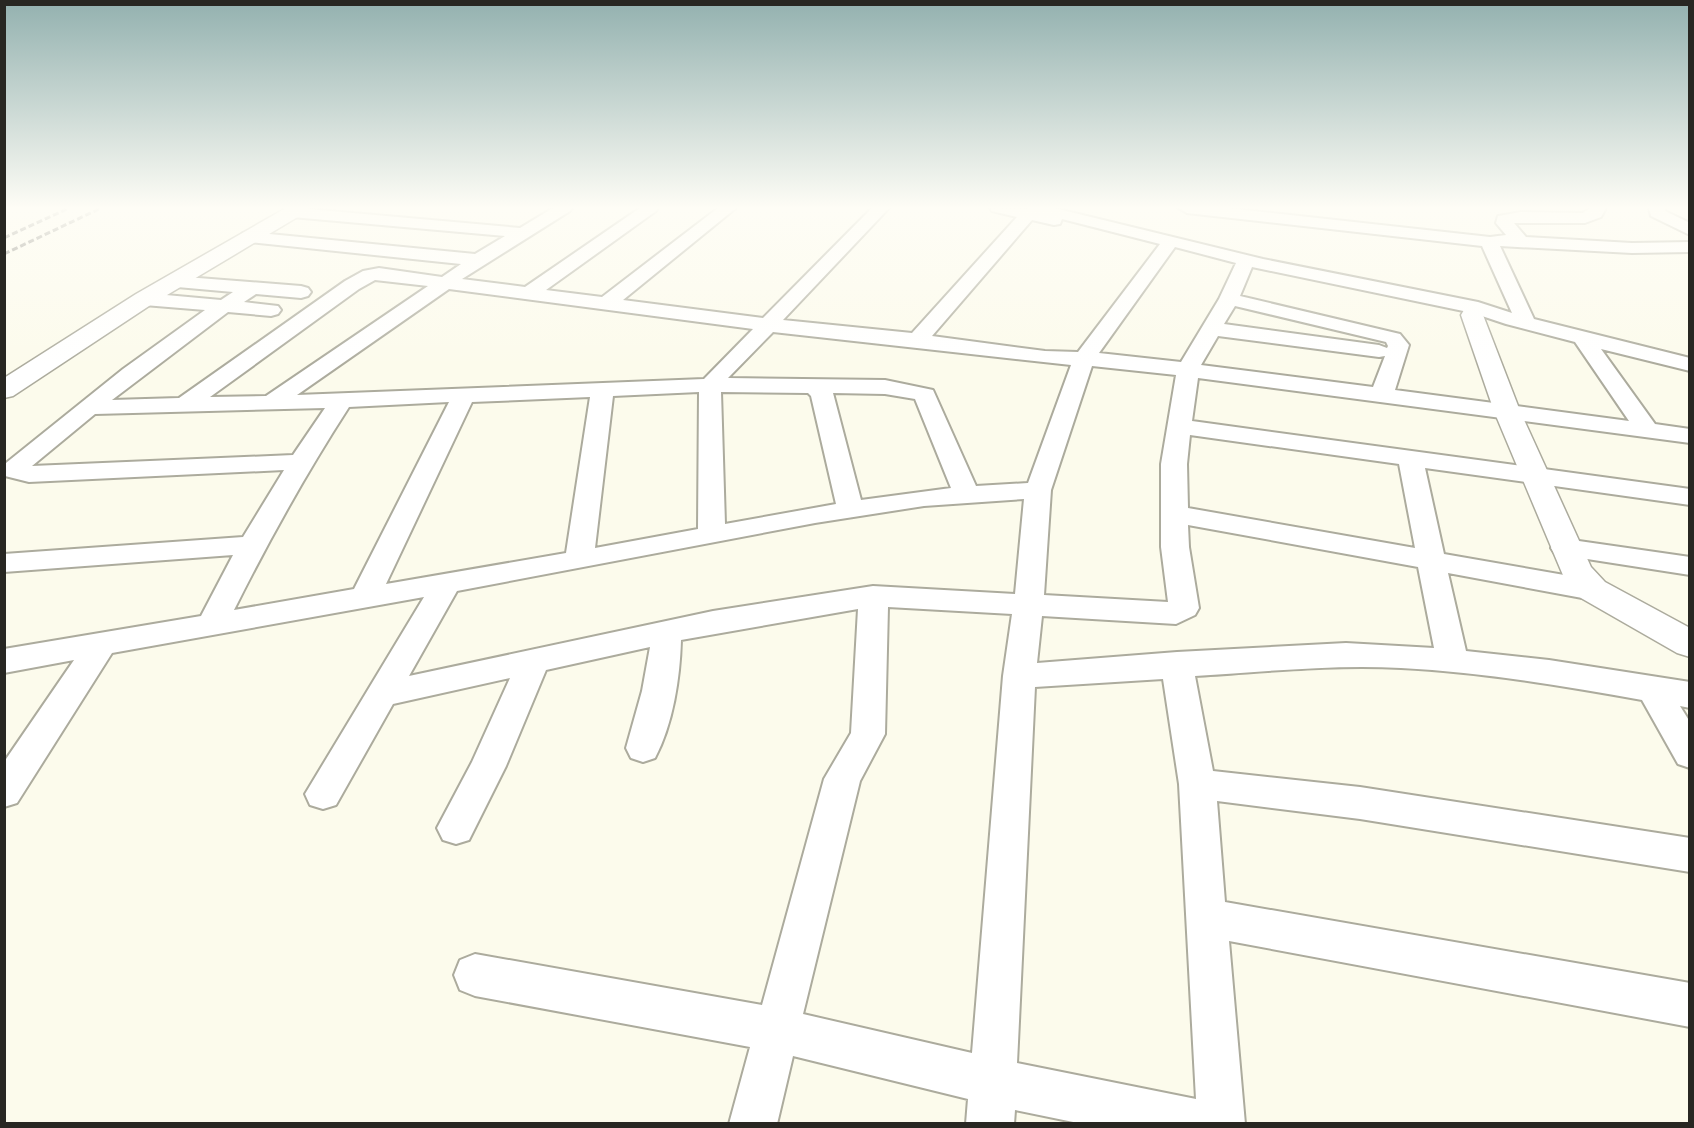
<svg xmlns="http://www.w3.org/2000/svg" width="1694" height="1128" font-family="Montserrat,sans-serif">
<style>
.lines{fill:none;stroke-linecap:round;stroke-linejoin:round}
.minor-casing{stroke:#acab9d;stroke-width:4}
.major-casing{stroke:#acab9d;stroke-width:3}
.minor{fill:#fff;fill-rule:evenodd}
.major{fill:#fff;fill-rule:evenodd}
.rail{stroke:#6f6e66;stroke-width:3;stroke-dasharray:6 3;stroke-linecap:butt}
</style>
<rect width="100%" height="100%" fill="#fcfbec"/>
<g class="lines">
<defs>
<path id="minor" d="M297,208l223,20 33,-20h19l-2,3 -108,68 63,8 115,-79h18l-2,3 -110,79 56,7 116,-89h18l-113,92 140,18 109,-110h17l-106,112 129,13 105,-116 -25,-6 -2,-3 38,1v-1h26l209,51 215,43 34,11 -30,-67 -295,-33 -8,-5h48l263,29 16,-2 -10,-12 2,-7 23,-4 62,1 7,-5h16l-5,9 -16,6h-71l12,14 106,6 58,-1v10l-58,1 -132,-7 34,73 156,39v13l-89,-22 54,75 35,5v14l-492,-65 -6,43 498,68v16l-265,-37 19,86 149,26 10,3 5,7 -5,7 -10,3 -145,-27 18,78 83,9 141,22v26l-10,-2 10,16v46l-12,-4 -36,-64c-79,-14 -160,-28 -241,-32 -68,-4 -137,4 -206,8l18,95 147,16 330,51v34l-330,-53 -143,-18 8,101 465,81v44l-461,-86 16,183h-162l-68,-14 -1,14h-48l2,-25 -175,-43 -16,68h-48l21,-77 -275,-51 -15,-6 -6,-15 6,-15 15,-6 287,51 62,-226 27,-46 7,-124 -177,31c-1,38 -8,84 -26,118l-12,4 -12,-4 -5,-10 16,-57 8,-44 -104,23 -40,96 -37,74 -13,4 -13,-4 -6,-12 35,-66 38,-84 -117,26 -57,101 -13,4 -13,-4 -5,-11 119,-197 -312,56 -95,150 -13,4v-45l70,-102 -70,13v-24l197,-33 32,-61 -229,17v-18l239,-17 41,-67 -255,12 -24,-6 1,-13 117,-94 82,-59 -61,-5 -7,-2 -3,-4 3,-4 7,-2 77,7 12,-8 -67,-6 -2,-4 2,-4 7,-2 128,10 7,2 3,4 -3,4 -7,2 -45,-4 -12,8 34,4 3,4 -3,4 -7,2 -43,-4 -116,88 67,-2 166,-117 18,-10 16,-3 63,9 19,-13 -212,-22 -6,-1 -3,-4 3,-4 6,-1 226,22 30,-18 -213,-19 -8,-5 2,-3zM1062,219l98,25 -82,108 -33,-1 -113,-15 100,-116 22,5 6,-1zM1175,247l61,16 -17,36 -38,63 -82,-9zM1252,267l221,46 33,11 69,18 54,79 -234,-31 14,-45 -9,-11 -160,-38zM375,280l53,6 -162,110 -56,1 149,-108zM449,289l304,40 -49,50 -407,16zM1235,306l151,36 2,4 -1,2 -8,-3 -155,-21zM773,332l298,33 -43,118 -52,3 -43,-96 -48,-10 -157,-2zM1218,336l161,21 6,-1 -12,31 -172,-22zM1092,366l84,9 -15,89v83l7,55 -124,-7 7,-105zM699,392l-1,137 -103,19 18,-152zM721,392l87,1 3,3 25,108 -111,20zM833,393l52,1 30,5 36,89 -90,12zM590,397l-24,156 -180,31 86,-182zM449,402l-95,187 -120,21c35,-70 73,-138 115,-203zM325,408l-32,47 -261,11 63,-52zM1190,435l209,29 16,84 -227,-40 -1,-44zM1024,499l-9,95 -142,-8 -160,25 -304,65 48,-85 358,-68 109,-17zM1188,525l230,42 16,81 -88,-5 -169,9 -140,11 5,-47 134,8 19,-9 4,-7 -10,-61zM888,607l124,7 -9,62 -31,377 -169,-39 57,-233 25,-47zM1163,679l16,105 17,315 -179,-36 18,-376z
M1649,208h16v3l25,12v12l-39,-19z
M1565,539l125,18v18l-135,-21 -4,-6 4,-6z"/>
<path id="major" d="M286,208h22l-2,4 -154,92 -139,92 -9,2v-20l132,-84z
M1472,308l8,2 3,5 37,96 71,156 14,15 85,46v29l-13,-4 -96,-55 -16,-18 -71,-169 -33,-96 3,-5z"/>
</defs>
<use href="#minor" class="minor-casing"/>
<use href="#major" class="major-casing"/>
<use href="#minor" class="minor"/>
<use href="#major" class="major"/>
<path class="rail" d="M4,238l65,-30
M4,254l97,-46"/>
</g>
<linearGradient id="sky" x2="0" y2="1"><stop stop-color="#93b1af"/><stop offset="0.57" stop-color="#fefdf6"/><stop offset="1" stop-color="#fefdf6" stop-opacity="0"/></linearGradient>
<rect width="1694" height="365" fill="url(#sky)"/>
<rect width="1694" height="1128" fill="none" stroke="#282722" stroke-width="12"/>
</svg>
